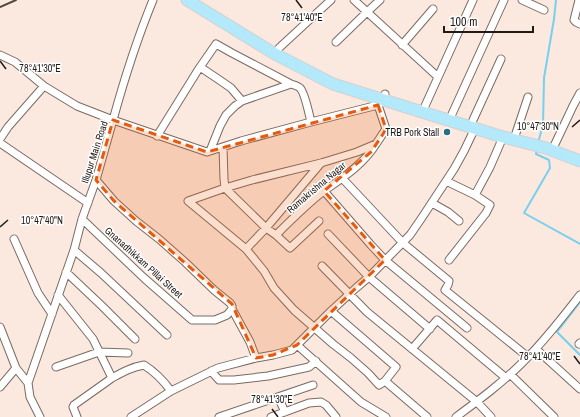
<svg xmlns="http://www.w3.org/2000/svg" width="580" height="417" font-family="'Archivo Narrow',sans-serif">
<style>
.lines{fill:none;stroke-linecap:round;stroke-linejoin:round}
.stream{stroke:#77d0ed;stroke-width:2}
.minor-casing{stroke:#7a6b62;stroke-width:9}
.primary-casing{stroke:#d2d1d0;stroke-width:13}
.minor{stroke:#fff;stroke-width:7}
.primary{stroke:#b3e9fb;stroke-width:11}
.rail{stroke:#524943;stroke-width:2}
.marked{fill:#e8590c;fill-opacity:0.2;stroke:#e8590c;stroke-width:3;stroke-dasharray:8 5;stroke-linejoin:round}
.ticks{fill:none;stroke:#201a16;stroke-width:1.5}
.poi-dot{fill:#2c6d81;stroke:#fff;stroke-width:1.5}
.labels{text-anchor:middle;stroke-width:3;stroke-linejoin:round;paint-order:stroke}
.poi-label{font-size:10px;fill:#201a16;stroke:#fff;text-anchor:end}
.street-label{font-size:10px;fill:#201a16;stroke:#fff}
.ticks-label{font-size:10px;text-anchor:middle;fill:#201a16;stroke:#fff;stroke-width:3;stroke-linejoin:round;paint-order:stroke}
</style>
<rect width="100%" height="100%" fill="#fbe9df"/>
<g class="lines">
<path class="stream" d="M538,143l5,-18 1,-47 10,-59 2,-19
M537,149l-1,5 13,6 1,8 -26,45 56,31
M580,302l-23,30 23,23"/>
<defs>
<path id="minor" d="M354,0l84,77
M522,0l22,10
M579,0l-5,20 2,2 4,2
M336,42l31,-30 13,-12
M402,45l31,-36
M279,48l52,-48
M0,55l15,7 29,24
M200,67l18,12 13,9 11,13
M378,105l8,24 -10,15 -19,8 -36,11 -69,17 -27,8 -37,13 58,48 18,22 10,17 20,22 39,34 18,14 17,15 11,12 6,-4 42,36
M425,106l48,-106
M452,114l52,-114
M473,120l28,-61
M516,133l12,-36
M157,136l41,-66 18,-26 16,9 59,31
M0,139l8,-12 36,-41 33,20 36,14c11,-40 24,-81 40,-120
M0,143l88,60
M555,144l18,-38 7,-13
M223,147l1,32 1,9 41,40 55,-65
M210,151l10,-25 6,-11 9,-9 7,-5 49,-17c3,1 7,2 9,4 5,5 9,26 11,34
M342,178l61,65 46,38 -1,4 -3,5 83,67
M446,181l29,14
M324,191l47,54 14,15 82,68
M432,203l16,9 11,9
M82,219l62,59 48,42h23l12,-5 5,-6v-3l-2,-3 -16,-13 -29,-28 -26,-23 -23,-18 -22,-20 -18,-21
M328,234l41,43 61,52
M276,235l14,13 29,-27
M14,239l24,54 14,21
M246,249l20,-21 10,7c14,-14 32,-32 48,-44 18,-13 40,-27 52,-47
M74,250l27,23 66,62
M449,260l37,-47 4,-8 -15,-10 15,-28 13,-30
M322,266l45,46 110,90 14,15
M66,272l36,34 33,33
M58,295l35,44 19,39c11,-6 20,-11 32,-13 11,7 19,15 27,26
M232,309l18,33 6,16
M331,311l65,56 -11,14
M0,327l16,41
M579,344l1,-1
M297,345l64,57 25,15
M412,349l25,-29 69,58
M536,349l44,40
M56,367l43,-15 29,1
M211,371l8,9h15l34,-4 41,-9 7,-6
M510,374l44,43
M0,387l16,-19 12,15
M278,397l7,15
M40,417l-10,-20 -2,-14 46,-133 8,-31 14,-39 17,-60 94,32 34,-11 70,-19 67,-17 5,-5 2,-6
M77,417l-4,-10 1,-2 38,-27
M131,417l40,-26 47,-23 38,-10 17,-3 19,-5 39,-39 25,-23 13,-11 41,-42 11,-16 33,-50 10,-18 11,-23
M219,417l94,-32
M271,417l38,-14 12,-1 5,3 10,12
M456,417c23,-17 46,-34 66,-54 22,-21 40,-45 58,-68"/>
<path id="primary" d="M187,0l88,54 58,30 89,28 81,25 43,11 34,13"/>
</defs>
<use href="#minor" class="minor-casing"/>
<use href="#primary" class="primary-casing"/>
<use href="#minor" class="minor"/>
<use href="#primary" class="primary"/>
<path class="rail" d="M0,7l16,-7"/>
</g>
<path class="marked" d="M378,105l8,24 -3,5 -12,18 -47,39 61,69 -88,85 -24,10 -17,3 -24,-54 -118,-103 -18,-21 17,-60 94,32z"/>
<path class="ticks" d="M296,0l6,8M0,61l6,8M572,127l8,-7M0,227l8,-7M574,356l6,8M272,409l6,8"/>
<circle class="poi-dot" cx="447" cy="132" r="4"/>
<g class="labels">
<g class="poi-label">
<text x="439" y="136">TRB Pork Stall</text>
</g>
<g class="street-label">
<text transform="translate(94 152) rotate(-72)" y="4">Illupur Main Road</text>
<text transform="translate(316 187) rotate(-40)" y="4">Ramakrishna Nagar</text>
<text transform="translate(144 262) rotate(42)" y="4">Gnanadhikkam Pillai Street</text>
</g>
</g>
<g class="ticks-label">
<text x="302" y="21">78°41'40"E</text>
<text x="40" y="72">78°41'30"E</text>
<text x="538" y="130">10°47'30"N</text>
<text x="42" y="224">10°47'40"N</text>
<text x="540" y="360">78°41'40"E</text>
<text x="272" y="403">78°41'30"E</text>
</g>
<path d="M444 26v6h89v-6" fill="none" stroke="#201a16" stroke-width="2"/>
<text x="450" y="26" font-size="12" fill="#201a16" stroke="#ffffff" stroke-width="3" paint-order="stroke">100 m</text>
</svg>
